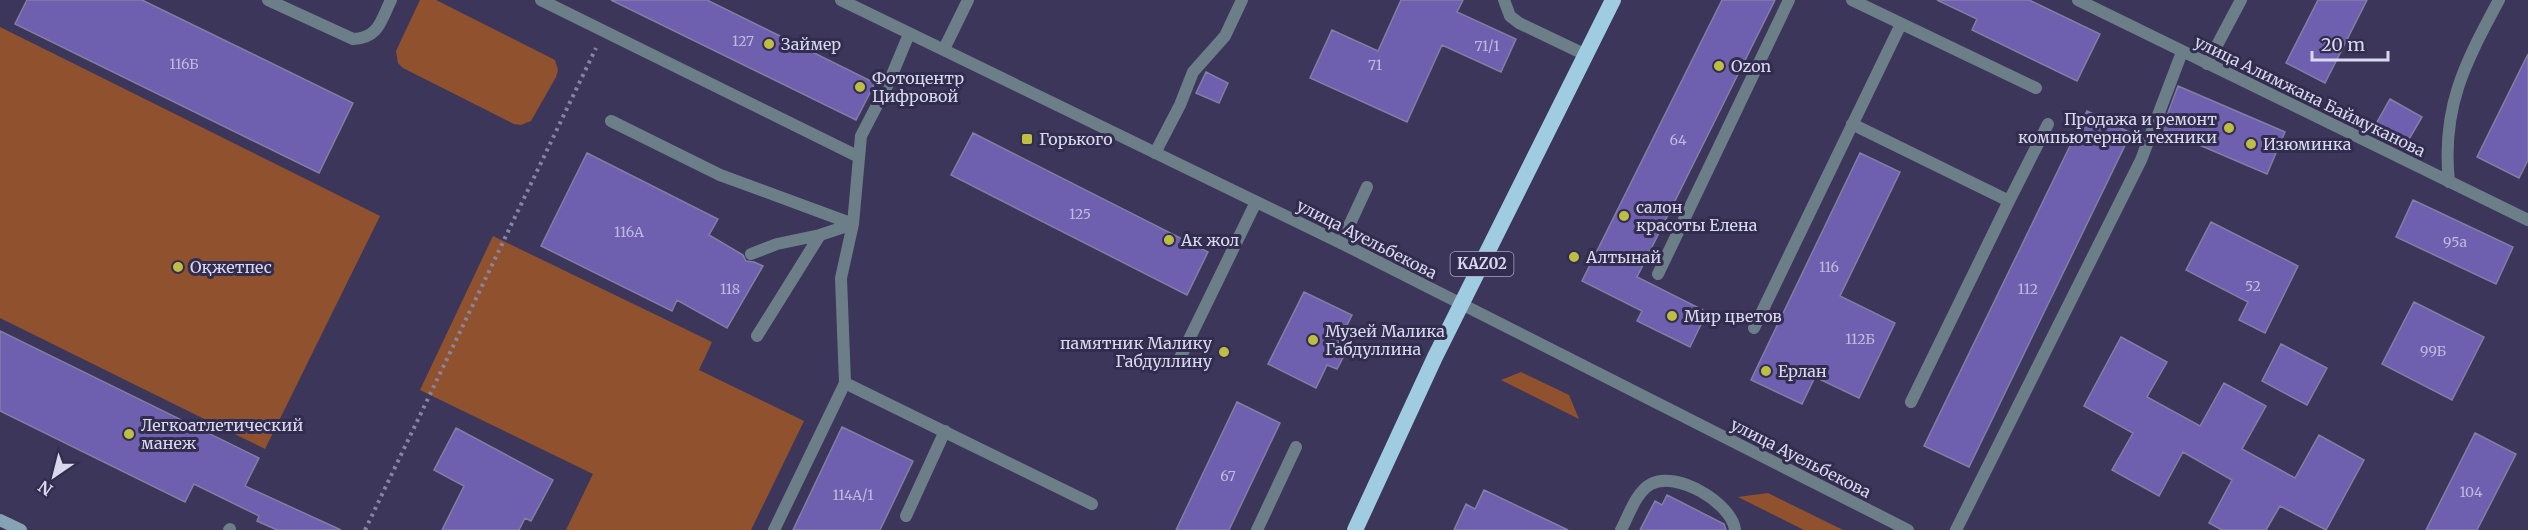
<svg xmlns="http://www.w3.org/2000/svg" width="2528" height="530" font-family="Merriweather,serif">
<style>
.green{fill:#90522e}
.building{fill:#6e60af;stroke:#827ea6;stroke-width:1.5}
.lines{fill:none;stroke-linecap:round;stroke-linejoin:round}
.path{stroke:#8783a0;stroke-width:4;stroke-dasharray:3 4.5;stroke-linecap:butt}
.service{stroke:#6c7f88;stroke-width:12}
.minor{stroke:#6c7f88;stroke-width:12}
.tertiary{stroke:#6c7f88;stroke-width:12}
.secondary{stroke:#85a3b3;stroke-width:12}
.trunk{stroke:#a0cce2;stroke-width:16}
.poi-dot{fill:#bebf42;stroke:#322d4f;stroke-width:2}
.labels{text-anchor:middle;stroke-width:6;stroke-linejoin:round;paint-order:stroke}
.number-label{font-size:14px;fill:#bfbade}
.shield{fill:#322d4f;stroke:#a8a5be;stroke-width:1.5}
.shield-label{font-size:15px;font-weight:bold;fill:#dad8ee}
.poi-label{font-size:16px;fill:#dad8ee;stroke:#322d4f;text-anchor:start}
.street-label{font-size:16px;fill:#dad8ee;stroke:#322d4f}
</style>
<rect width="100%" height="100%" fill="#3c375a"/>
<path class="green" d="M420,0h16l119,60 3,10 -2,7 -25,44 -10,4 -7,-1 -111,-56 -5,-5 -2,-12z
M0,27l380,189 -115,233 -265,-131z
M493,236l219,106 -13,28 105,51 -53,109h-185l27,-56 -173,-84z
M1521,372l48,23 10,24 -78,-39z
M1768,493l75,37h-39l-66,-33z"/>
<path class="building" d="M27,0h115l211,103 -34,70 -304,-149z
M611,0h96l168,83 -19,37z
M1401,0h62l-6,12 59,27 -15,33 -59,-27 -35,77 -97,-44 22,-48 46,21z
M1722,0h53l-138,277 70,35 -17,35 -53,-26 5,-10 -60,-30z
M1937,0h92l71,34 -23,47 -105,-51 5,-11z
M2318,0h49l-42,83 -39,-20z
M2528,54v106l-9,18 -42,-21z
M1206,72l22,11 -9,20 -23,-10z
M2178,86l107,46 -18,42 -105,-45z
M2390,99l32,18 -14,24 -32,-17z
M2087,111l44,22 -162,334 -45,-21z
M973,133l235,119 -21,43 -236,-120z
M587,153l131,66 -9,16 34,20 3,6 8,1 9,4 -36,62 -50,-28 -5,11 -131,-65z
M1860,153l40,19 -60,124 55,27 -36,75 -44,-21 -13,27 -51,-24z
M2413,200l100,47 -17,37 -100,-47z
M2211,222l87,44 -33,67 -26,-13 9,-18 -62,-32z
M1304,292l48,23 -14,28 10,5 -11,21 -10,-4 -11,23 -48,-24z
M2414,302l70,35 -32,63 -70,-36z
M0,331l259,127 -14,28 96,44h-64l-20,-9 2,-5 -65,-32 -9,18 -185,-91z
M2121,337l46,25 -20,35 53,29 24,-43 42,23 -24,43 53,29 24,-43 45,25 -38,70 -46,-24 -14,24h-44l-13,-7 23,-43 -49,-28 -24,44 -47,-26 21,-37 -49,-27z
M2281,344l46,24 -20,37 -45,-24z
M1237,402l43,21 -51,107h-53z
M842,427l71,34 -33,69h-87z
M456,428l97,52 -22,41 -6,-3 -6,12h-77l22,-44 -30,-16z
M2475,433l41,21 -39,76h-51z
M1484,490l84,40h-114l12,-26 9,5z
M1667,495l57,29 2,6h-86l15,-29 7,4z"/>
<g class="lines">
<path class="path" d="M365,530l231,-482"/>
<path class="service" d="M268,0l85,39c26,-1 28,-19 38,-39
M541,0l318,157
M1504,0l6,16 9,7 67,32
M1852,0l184,88
M909,34l-20,48 -28,54 -8,88 -12,54 4,105 247,121
M944,49l24,-49
M611,121l109,54 133,49 -33,11 -63,101
M1852,124l157,77 -98,201
M1155,153l25,-48 13,-33 32,-36 17,-36
M2449,182c-8,-74 16,-119 50,-182
M2009,201l39,-77
M1341,243l26,-56
M751,254l26,-10 43,-9
M1658,274l131,-274
M1754,328l147,-304
M1180,358l76,-156
M906,516l39,-85
M229,530l1,-1
M774,530l71,-147
M1257,530l39,-83
M1621,530c8,-15 15,-38 30,-46 25,-14 81,19 84,46"/>
<path class="minor" d="M2078,0l450,220
M2207,64l34,-64
M1956,530l185,-370 41,-108"/>
<path class="tertiary" d="M841,0l500,243 567,287"/>
<path class="secondary" d="M0,520l21,10"/>
<path class="trunk" d="M1355,530l80,-173 178,-357"/>
</g>
<g class="poi-dot">
<circle cx="769" cy="44" r="6"/>
<circle cx="1719" cy="66" r="6"/>
<circle cx="860" cy="87" r="6"/>
<circle cx="2229" cy="128" r="6"/>
<rect x="1021" y="133" width="12" height="12" rx="3"/>
<circle cx="2251" cy="144" r="6"/>
<circle cx="1624" cy="216" r="6"/>
<circle cx="1169" cy="240" r="6"/>
<circle cx="1574" cy="257" r="6"/>
<circle cx="178" cy="267" r="6"/>
<circle cx="1672" cy="316" r="6"/>
<circle cx="1313" cy="340" r="6"/>
<circle cx="1224" cy="352" r="6"/>
<circle cx="1766" cy="371" r="6"/>
<circle cx="129" cy="434" r="6"/>
</g>
<g class="labels">
<g class="number-label">
<text x="743" y="46">127</text>
<text x="1487" y="51">71/1</text>
<text x="184" y="69">116Б</text>
<text x="1375" y="70">71</text>
<text x="1678" y="145">64</text>
<text x="1080" y="219">125</text>
<text x="629" y="237">116А</text>
<text x="2455" y="247">95а</text>
<text x="1829" y="272">116</text>
<text x="2253" y="291">52</text>
<text x="730" y="294">118</text>
<text x="2028" y="294">112</text>
<text x="1860" y="344">112Б</text>
<text x="2433" y="356">99Б</text>
<text x="1228" y="481">67</text>
<text x="2471" y="497">104</text>
<text x="853" y="500">114А/1</text>
</g>
<rect class="shield" x="1450.5" y="252" width="63" height="24" rx="4.5"/>
<g class="shield-label">
<text x="1482" y="269">KАZ02</text>
</g>
<g class="poi-label">
<text x="781" y="50">Займер</text>
<text x="1731" y="72">Ozon</text>
<text x="872" y="84">Фотоцентр<tspan x="872" dy="18">Цифровой</tspan></text>
<text x="2217" y="125" text-anchor="end">Продажа и ремонт<tspan x="2217" dy="18">компьютерной техники</tspan></text>
<text x="1039" y="145">Горького</text>
<text x="2263" y="150">Изюминка</text>
<text x="1636" y="213">салон<tspan x="1636" dy="18">красоты Елена</tspan></text>
<text x="1181" y="246">Ак жол</text>
<text x="1586" y="263">Алтынай</text>
<text x="190" y="273">Оқжетпес</text>
<text x="1684" y="322">Мир цветов</text>
<text x="1325" y="337">Музей Малика<tspan x="1325" dy="18">Габдуллина</tspan></text>
<text x="1212" y="349" text-anchor="end">памятник Малику<tspan x="1212" dy="18">Габдуллину</tspan></text>
<text x="1778" y="377">Ерлан</text>
<text x="141" y="431">Легкоатлетический<tspan x="141" dy="18">манеж</tspan></text>
</g>
<g class="street-label">
<text transform="translate(2310 96) rotate(26)" y="6">улица Алимжана Баймуканова</text>
<text transform="translate(1367 239) rotate(27)" y="6">улица Ауельбекова</text>
<text transform="translate(1801 458) rotate(27)" y="6">улица Ауельбекова</text>
</g>
</g>
<g transform="translate(54 476) rotate(215)" stroke="#322d4f" stroke-width="4.5" paint-order="stroke">
<path d="M0-4.5L10 22L0 15L-10 22Z" fill="#dad8ee"/>
<text y="-9" font-size="16" font-weight="bold" text-anchor="middle" fill="#dad8ee">N</text>
</g>
<path d="M2312 51v9h76v-9" fill="none" stroke="#dad8ee" stroke-width="3"/>
<text x="2321" y="51" font-size="18" fill="#dad8ee" stroke="#322d4f" stroke-width="4.5" paint-order="stroke">20 m</text>
</svg>
